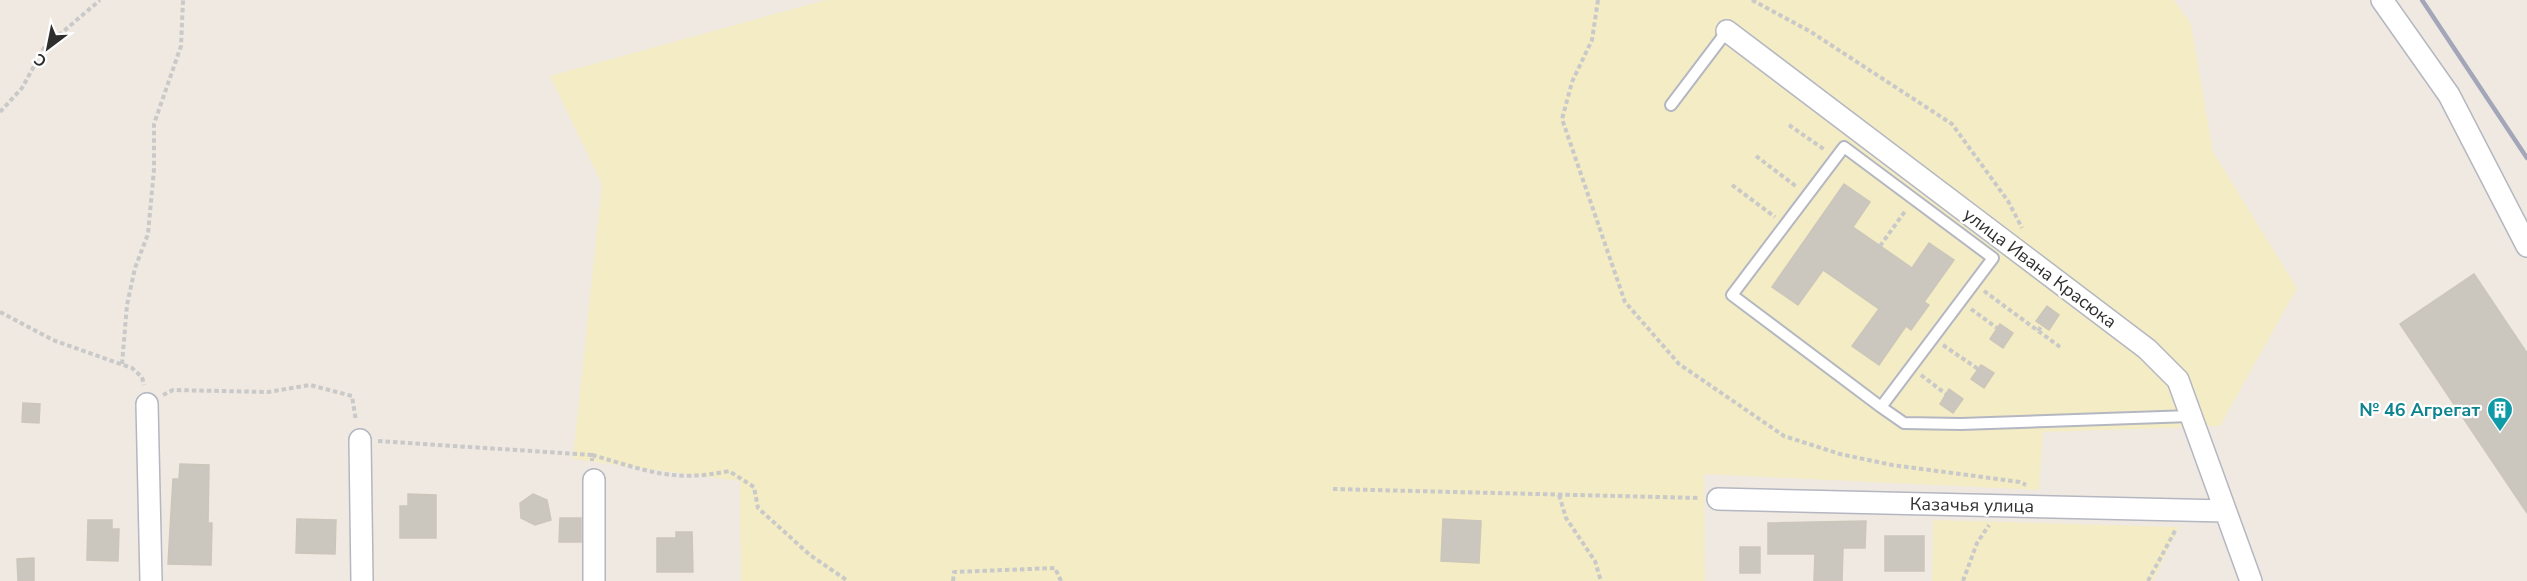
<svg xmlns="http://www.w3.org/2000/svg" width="2527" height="581" font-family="'Nunito Sans',sans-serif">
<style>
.sand{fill:#f3ecc5}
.building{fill:#cbc7bf;stroke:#cbc5ba;stroke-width:1.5}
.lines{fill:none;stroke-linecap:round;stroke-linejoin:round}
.service-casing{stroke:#b4b7c1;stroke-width:14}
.minor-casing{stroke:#b4b7c1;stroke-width:24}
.path{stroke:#c9c9c9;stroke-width:4;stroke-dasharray:4.5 3;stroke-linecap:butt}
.service{stroke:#fff;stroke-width:10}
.minor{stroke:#fff;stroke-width:21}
.rail{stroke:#a3a6b8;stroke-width:4.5}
.labels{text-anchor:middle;stroke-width:4.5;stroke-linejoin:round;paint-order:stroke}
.street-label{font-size:18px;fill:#2e2e2e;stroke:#fff}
.culture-label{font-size:18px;font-weight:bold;fill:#0d838f;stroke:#fff;text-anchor:end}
</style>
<rect width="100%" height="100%" fill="#efe9e1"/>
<path class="sand" d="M826,0h1348l17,24 22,128 84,136 -77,138 -177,6 -4,58 -335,-16 1,107h-964l-1,-100 -167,-22 29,-275 -52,-108z
M1933,520l246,7 -26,54h-221z"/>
<path class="building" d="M1844,184l26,18 -17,25 59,41 17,-25 25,17 -30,42 5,3 -18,25 -5,-4 -27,39 -27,-19 27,-37 -56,-39 -25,35 -26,-18z
M2474,274l53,79v160l-127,-189z
M2047,306l12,9 -10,15 -13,-9z
M2000,324l13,9 -10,15 -13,-9z
M1981,365l13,8 -10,15 -13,-9z
M1949,389l14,10 -10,14 -13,-9z
M23,403l17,1 -1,19 -17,-1z
M180,464l29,1 -1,58h4l-1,42 -43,-1 5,-85h6z
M408,494l28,1v43h-36v-32h8z
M533,494l14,6 4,20 -16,5 -14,-7 -1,-15z
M560,518h21v24h-22z
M297,519l39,1 -1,34 -39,-1z
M1443,519l38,2 -2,42 -38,-2z
M88,520h24v9h7l-1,32 -31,-1z
M1866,521l-1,27h-22l-1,33h-28l1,-27h-47v-31z
M676,532h16l1,40h-36v-34h19z
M1885,536h39v35h-39z
M1740,547h20v26h-20z
M34,558v23h-16l-1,-22z"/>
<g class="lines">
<defs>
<path id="service" d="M1671,105l56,-74
M1881,407l112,-149 -149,-111 -112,148 149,112 23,16 57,1 230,-8"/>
<path id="minor" d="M2382,0l67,95 78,151
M1727,31l420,318 31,31 73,201
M147,404l4,177
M360,440l2,141
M594,480v101
M1718,499l507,12"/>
</defs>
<use href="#service" class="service-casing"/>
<use href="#minor" class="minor-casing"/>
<path class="path" d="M1598,0l-6,40 -20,42 -10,37 63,183 54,62 105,72 56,18 52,11 128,17 6,3
M1752,0l59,32 141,92 56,77 14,27
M0,112l22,-24 22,-40 56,-48
M1789,125l36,25
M1756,156l41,31
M1732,185l43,32
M1880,246l26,-36
M1984,291l76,56
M1971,309l26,19
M0,312l53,28 79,28 10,9 2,8
M2038,331l4,-6
M1943,345l35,24
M122,364l5,-59 8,-37 13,-34 6,-65v-45l27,-78 2,-46
M1921,375l25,19
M163,395l10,-5 95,2 42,-7 42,11 4,25
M378,441l214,14v6
M592,455c53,15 81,28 137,16l25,16 4,21 52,47 38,26
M1333,489l366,9
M1559,495l7,23 29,43 6,20
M953,581l1,-9 101,-4 6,13
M1963,581l14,-38 12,-18
M2148,581l28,-52"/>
<use href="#service" class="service"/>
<use href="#minor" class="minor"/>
<path class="rail" d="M2422,0l105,158"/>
</g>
<defs>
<symbol id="building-pin" viewBox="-11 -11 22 30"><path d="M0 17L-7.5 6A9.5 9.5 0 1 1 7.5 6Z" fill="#0f9aa8" stroke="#fff"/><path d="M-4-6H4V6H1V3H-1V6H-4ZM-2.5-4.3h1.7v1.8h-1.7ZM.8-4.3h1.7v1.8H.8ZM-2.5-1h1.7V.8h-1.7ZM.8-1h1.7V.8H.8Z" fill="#fff"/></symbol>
</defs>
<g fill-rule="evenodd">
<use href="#building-pin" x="2485" y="395" width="30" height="40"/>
</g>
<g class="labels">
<g class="street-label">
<text transform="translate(2040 268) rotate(37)" y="6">улица Ивана Красюка</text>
<text transform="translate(1972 505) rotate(1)" y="6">Казачья улица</text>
</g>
<g class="culture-label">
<text x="2480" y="416">№ 46 Агрегат</text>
</g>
</g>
<g transform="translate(48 48) rotate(212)" stroke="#ffffff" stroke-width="4.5" paint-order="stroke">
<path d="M0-4.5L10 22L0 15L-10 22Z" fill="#2e2e2e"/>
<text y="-9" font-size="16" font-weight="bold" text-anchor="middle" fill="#2e2e2e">С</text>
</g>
</svg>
